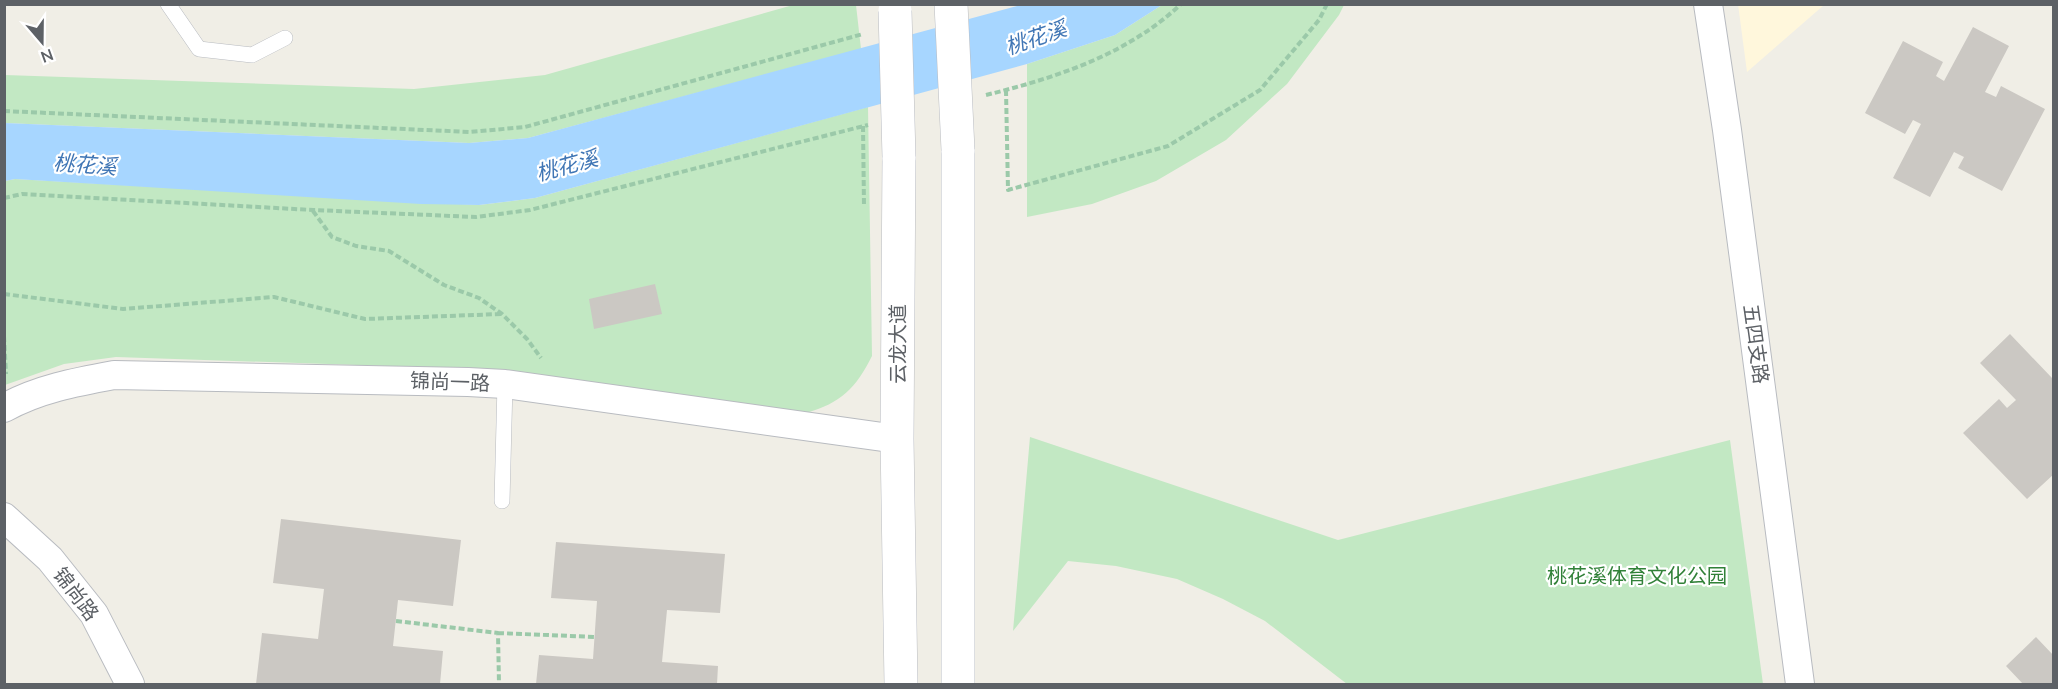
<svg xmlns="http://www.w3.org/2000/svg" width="2058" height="689" font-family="'Nunito Sans','Noto Sans SC',sans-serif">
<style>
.commercial{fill:#fff7dc}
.green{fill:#c2e8c3}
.water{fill:#a7d6ff}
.building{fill:#cbc8c3}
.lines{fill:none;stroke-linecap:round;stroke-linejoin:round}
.service-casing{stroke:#b8bbc0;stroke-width:16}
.minor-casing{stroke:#b8bbc0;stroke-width:30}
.secondary-casing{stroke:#b9bcc2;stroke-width:34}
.path{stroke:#9bc9a9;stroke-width:4;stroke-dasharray:6 3;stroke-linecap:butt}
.service{stroke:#fff;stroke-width:15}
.minor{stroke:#fff;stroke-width:28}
.secondary{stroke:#fff;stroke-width:33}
.secondary-bridge-casing{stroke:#b9bcc2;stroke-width:34;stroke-linecap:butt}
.secondary-bridge{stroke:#fff;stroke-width:33}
.labels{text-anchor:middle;stroke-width:4.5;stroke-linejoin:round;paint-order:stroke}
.street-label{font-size:20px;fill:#5d6166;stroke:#fff}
.park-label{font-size:20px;fill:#318138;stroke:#fff}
.water-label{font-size:21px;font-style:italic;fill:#4076b5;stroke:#fff}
</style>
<rect width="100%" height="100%" fill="#f0eee6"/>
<path class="commercial" d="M1738,4h86v1l-77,67z"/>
<path class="green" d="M793,5h63l5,44 -333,89 -59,5 -464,-20v-48l409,14 131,-14z
M1162,5h182l-5,10 -52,69 -61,56 -70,41 -64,23 -65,13v-153l88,-29z
M868,107l4,249c-16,32 -31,47 -66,57l-300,-43 -390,-13 -52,7 -59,21v-204l10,-2 464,26 56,-7z
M1030,437l308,103 392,-100 33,244h-416l-82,-63 -42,-22 -46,-20 -61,-13 -48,-5 -55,70z"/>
<path class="water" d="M1021,5h141l-47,30 -88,29 -492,134 -56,7 -58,-1 -406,-25 -10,2v-58l464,20 59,-5z"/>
<path class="building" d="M1973,27l36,19 -24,46 11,5 5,-11 44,23 -43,82 -44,-23 6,-11 -10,-5 -24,45 -37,-19 28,-54 -8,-4 -8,14 -40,-21 38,-72 40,21 -7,14 8,5z
M655,284l7,30 -68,15 -5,-30z
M2010,334l42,44 2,-2v98l-27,25 -64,-66 36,-34 8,9 9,-8 -36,-37z
M281,519l180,21 -8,66 -55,-6 -5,46 50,5 -3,33h-184l6,-51 56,6 6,-50 -51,-6z
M556,542l169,12 -5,59 -53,-3 -5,52 56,4 -1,18h-181l3,-29 54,4 4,-58 -46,-3z
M2036,637l18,19v28h-31l-17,-18z"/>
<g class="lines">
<defs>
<path id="service" d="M168,4l31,45 53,6 33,-17
M502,501l3,-117"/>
<path id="minor" d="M1708,4l19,126 73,554
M4,408c34,-19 72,-26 110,-33l354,7 37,2 392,55
M4,517l46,42 44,55 36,70"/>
<path id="secondary" d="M958,150v534
M899,157l-2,282 4,245"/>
</defs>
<use href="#service" class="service-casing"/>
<use href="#minor" class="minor-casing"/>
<use href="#secondary" class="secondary-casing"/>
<path class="path" d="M1006,90l2,100 160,-44 92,-56 59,-70 8,-16
M986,95c69,-17 141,-40 195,-91
M4,111l466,21 55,-5 338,-93
M863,126l1,80
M4,198l18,-4 291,16 163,7 54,-7 338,-85
M313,211l19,26 24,9 33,5 55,34 35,13 23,16 25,25 14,19
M4,294l119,15 151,-12 91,22 137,-5
M4,336l2,38
M396,621l102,12 1,51
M498,633l96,4"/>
<use href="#service" class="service"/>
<use href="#minor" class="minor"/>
<use href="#secondary" class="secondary"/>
<defs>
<path id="secondary-bridge" d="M951,4l7,146
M895,11l4,146"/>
</defs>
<use href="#secondary-bridge" class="secondary-bridge-casing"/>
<use href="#secondary-bridge" class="secondary-bridge"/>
</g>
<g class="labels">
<g class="street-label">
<text transform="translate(898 344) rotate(-90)" y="7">云龙大道</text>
<text transform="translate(1756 344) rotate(82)" y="7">五四支路</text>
<text transform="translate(450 382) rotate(2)" y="7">锦尚一路</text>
<text transform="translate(76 594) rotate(53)" y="7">锦尚路</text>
</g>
<g class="park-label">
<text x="1637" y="583">桃花溪体育文化公园</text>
</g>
<g class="water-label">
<text transform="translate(1036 38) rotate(-19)" y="7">桃花溪</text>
<text transform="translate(85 165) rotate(4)" y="7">桃花溪</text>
<text transform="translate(567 166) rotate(-15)" y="7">桃花溪</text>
</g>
</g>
<rect width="2058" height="689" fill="none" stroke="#5d6166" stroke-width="12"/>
<g transform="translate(42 42) rotate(160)" stroke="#ffffff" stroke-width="4.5" paint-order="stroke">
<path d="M0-4.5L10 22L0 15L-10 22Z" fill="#5d6166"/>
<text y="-9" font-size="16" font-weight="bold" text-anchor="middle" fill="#5d6166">N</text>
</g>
</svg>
